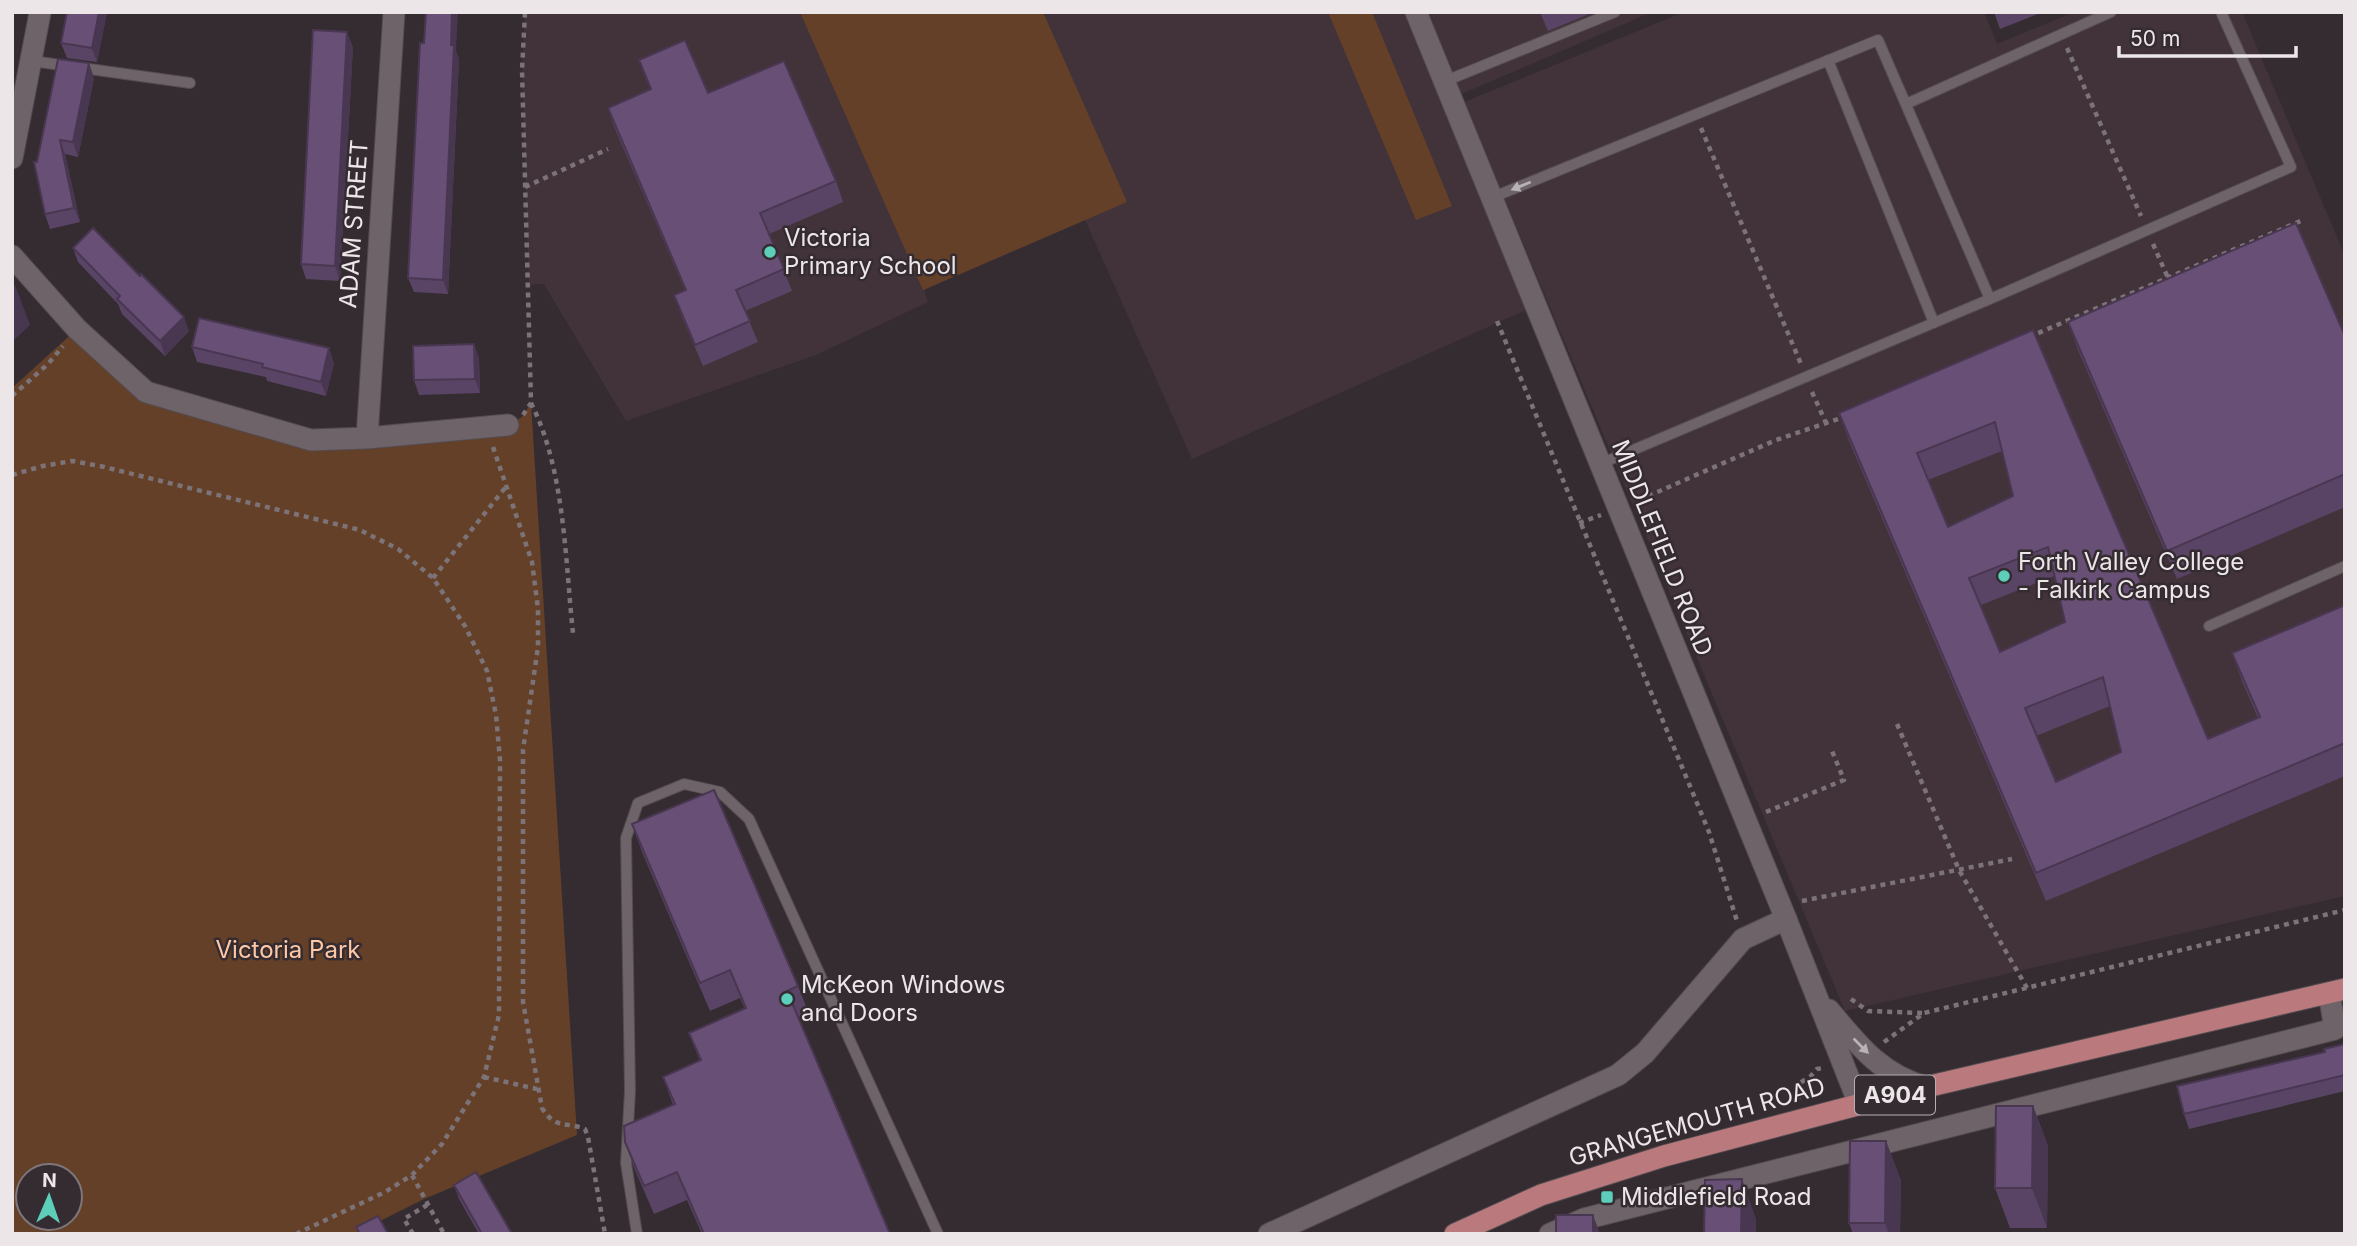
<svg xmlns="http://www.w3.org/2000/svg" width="2357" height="1246" font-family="Inter,sans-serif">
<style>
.built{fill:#42333b}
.green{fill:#654028;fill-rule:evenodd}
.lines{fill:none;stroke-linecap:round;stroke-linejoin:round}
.lane-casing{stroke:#534b4f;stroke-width:12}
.street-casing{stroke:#534b4f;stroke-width:23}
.secondary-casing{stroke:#534b4f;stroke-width:23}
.primary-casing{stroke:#534b4f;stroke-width:23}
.path{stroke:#7b7378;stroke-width:4.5;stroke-dasharray:5 5;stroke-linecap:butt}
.lane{stroke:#6d6368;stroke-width:10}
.street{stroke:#6d6368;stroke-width:21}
.secondary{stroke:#6d6368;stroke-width:21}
.primary{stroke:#ba7a7d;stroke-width:21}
.wall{fill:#594465;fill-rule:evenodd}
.shaded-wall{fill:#493752}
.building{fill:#684f75;stroke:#493752;stroke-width:2;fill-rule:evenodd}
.oneway{fill:#b9b2b5}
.poi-dot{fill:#5cceba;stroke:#352c31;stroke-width:2.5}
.labels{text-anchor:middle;stroke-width:5;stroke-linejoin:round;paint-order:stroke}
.shield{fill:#352c31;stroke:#b5aeb2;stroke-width:2}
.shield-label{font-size:23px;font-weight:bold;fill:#ece6e9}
.street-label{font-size:24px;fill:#ece6e9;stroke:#352c31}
.poi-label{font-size:24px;fill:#ece6e9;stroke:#352c31;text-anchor:start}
.park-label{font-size:24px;fill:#fec7a5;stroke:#352c31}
</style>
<rect width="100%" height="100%" fill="#352c31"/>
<path class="built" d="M525,12h1127l-202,87 85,207 -343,153 -107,-239 -161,70 4,12 -112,53 -190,66 -82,-137 -15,1 -7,-215z
M1684,12h300l13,32 77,-32h168l103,244v640l-500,115 -381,-909z"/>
<path class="green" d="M800,12h243l84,190 -204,88z
M1328,12h44l80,194 -36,14z
M77,329l69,63 165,48 197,-15 14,-8 9,-14 46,732 -153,64 -70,35h-342v-846zM28,1176h42v42h-42z"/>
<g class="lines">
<defs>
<path id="lane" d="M1828,60l106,263
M32,61l158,22
M1443,82l172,-70
M1906,104l205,-92
M1491,198l387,-158 112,259
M1600,464l390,-165 301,-132 -70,-155
M2209,626l136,-60
M637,1234l-11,-71 4,-72 -4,-253 12,-35 46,-19 36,8 29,27 189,415"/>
<path id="street" d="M12,158l28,-145
M12,256l65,73 69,63 165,48 56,-2 141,-13
M367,438l27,-426
M1269,1234l349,-159 27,-22 98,-114 43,-20
M1550,1234l34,-15 751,-190 -6,-36"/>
<path id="secondary" d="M1416,12l370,907 73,185
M1829,1010c29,35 52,65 97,77"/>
<path id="primary" d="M1455,1234l86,-39 123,-39 262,-69 419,-98"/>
</defs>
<use href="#lane" class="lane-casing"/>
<use href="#street" class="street-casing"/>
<use href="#secondary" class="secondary-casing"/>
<use href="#primary" class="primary-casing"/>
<path class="path" d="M2067,48l74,168
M1701,128l100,236
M525,187l83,-38
M2153,244l15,34
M1497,321l212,511 28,89
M2029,337l274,-117
M1812,392l14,31
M12,396l36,-32 15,-18
M531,403c34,67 34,156 42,230
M523,415l8,-12 -9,-333 3,-58
M493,447l39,115 6,47v38l-15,103v252l19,106c14,22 23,13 43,21l3,8 17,97
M12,475l31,-9 29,-5 28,5 260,64 38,19 35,29 32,48 22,45 9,44 4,45 -1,255 -15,62 -42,67 -30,31 -27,17 -89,42
M1639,500l137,-60 68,-23
M1579,523l22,-8
M433,578l72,-90
M1897,724l62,146 68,118
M1766,812l78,-32 -12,-29
M1802,901l210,-42
M1851,999l17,12 54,2
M1884,1042l40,-29 421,-103
M484,1077l53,12
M1799,1099l-3,-14 14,-8 7,-8 6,-1
M412,1175l32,59
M413,1234l-9,-15 23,-14"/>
<use href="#lane" class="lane"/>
<use href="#street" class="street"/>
<use href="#secondary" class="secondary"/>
<use href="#primary" class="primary"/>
</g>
<path class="wall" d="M107,12l-10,50 -30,-4 -6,-15z
M1540,12h54l-46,19z
M1994,12h49l-43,17z
M353,47l-13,234 -34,-2 -5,-15z
M456,51l3,8 -11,235 -34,-2 -6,-14z
M639,60l69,33 128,88 7,21 -74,32 23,57 -47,20 13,31 -55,24 -21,-49 -8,-22 11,-5 -70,-161 -7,-21 42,-19z
M94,78l-16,79 -13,-3 15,68 -30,7 -5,-15 -8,-52z
M73,248l67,28 49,55 -24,25 -43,-42 -4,-10 -40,-42z
M2068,322l277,14v171l-168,72 -99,-229z
M2033,330l175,409 50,-21 -16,-37 -10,-28 113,-48v171l-299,125 -197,-460 -10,-28zM2002,451l11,45 -65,31 -20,-47zM2054,576l11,46 -65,30 -19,-47zM2110,706l11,46 -65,30 -20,-46z
M474,344l5,15 1,34 -61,2 -5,-15z
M192,347l142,16 -8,33 -59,-15 -1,-4 -69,-15z
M632,824l166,162 11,28 -11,5 92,215h-188l-15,-34 -33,14 -19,-44 -10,-28 48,-37 -10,-28 37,-16 -11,-28 56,-24 -5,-11 -30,13 -68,-159z
M2345,1044v47l-156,38 -5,-15z
M2033,1106l15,40 -1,82h-37l-15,-40z
M1886,1141l15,40 -1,53h-47l-4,-11z
M454,1185l58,49h-33l-20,-35z"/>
<path class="shaded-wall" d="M99,12h8l-10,50 -5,-14z
M452,12h6l-2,39 3,8 -11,235 -5,-14z
M347,32l6,15 -13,234 -5,-15z
M89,63l5,15 -16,79 -5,-15z
M60,140l5,14 15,68 -6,-14z
M15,285l15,40 -18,17v-54z
M184,317l5,14 -24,25 -5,-15z
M474,344l5,15 1,34 -5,-14z
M329,348l5,15 -8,33 -5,-14z
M2033,1106l15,40 -1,82 -15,-40z
M1886,1141l15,40 -1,53h-11l-4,-11z
M1742,1179l14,40v15h-15z
M1593,1215l7,19h-7z"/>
<path class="building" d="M67,12h32l-7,36 -31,-5z
M426,12h26l-1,33h3l-11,235 -35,-2 12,-235h4z
M313,30l34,2 -12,234 -34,-2z
M685,40l23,53 76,-32 52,120 -76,32 24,56 -48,21 14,31 -55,24 -21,-50 12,-5 -78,-182 43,-19 -12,-29z
M58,59l31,4 -16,79 -13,-2 14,68 -29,6 -11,-52h3z
M2296,223l49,113v138l-178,77 -99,-229z
M93,228l47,48 1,-2 43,43 -24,24 -43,-42 3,-3 -47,-48z
M199,318l130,30 -8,34 -59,-15 1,-3 -71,-17z
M2033,330l175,409 52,-22 -28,-64 113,-48v138l-309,130 -197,-460zM1995,422l18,74 -65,31 -31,-74zM2048,547l17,75 -65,30 -31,-74zM2103,677l18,75 -65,30 -31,-74z
M474,344l1,35 -61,1 -1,-34z
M714,790l84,196 -11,5 103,243h-186l-27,-62 -33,14 -19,-44 -1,-16 51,-22 -12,-27 38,-17 -12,-27 57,-25 -16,-38 -30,13 -68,-159z
M2345,1044v31l-161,39 -7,-28 148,-34 -1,-3z
M1996,1106h37l-1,82h-37z
M1850,1141h36l-1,82h-36z
M476,1172l36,62h-30l-28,-49z
M1742,1179l-1,55h-37l1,-54z
M1556,1215h37v19h-37z
M378,1216l10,18h-28l-4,-7z"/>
<defs><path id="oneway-solid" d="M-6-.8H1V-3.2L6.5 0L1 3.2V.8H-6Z" transform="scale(1.75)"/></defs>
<g class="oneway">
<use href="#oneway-solid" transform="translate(1521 186) rotate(158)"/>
<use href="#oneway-solid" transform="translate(1861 1046) rotate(45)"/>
</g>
<g class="poi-dot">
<circle cx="770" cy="252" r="7"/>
<circle cx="2004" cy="576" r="7"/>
<circle cx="787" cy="999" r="7"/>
<rect x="1600" y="1190" width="14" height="14" rx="3.5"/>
</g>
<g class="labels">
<rect class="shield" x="1855" y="1075.5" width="80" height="39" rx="5"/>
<g class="shield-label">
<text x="1895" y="1103">A904</text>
</g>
<g class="street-label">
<text transform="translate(354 224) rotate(-86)" y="8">ADAM STREET</text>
<text transform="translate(1662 548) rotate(68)" y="8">MIDDLEFIELD ROAD</text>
<text transform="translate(1697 1122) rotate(-16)" y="8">GRANGEMOUTH ROAD</text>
</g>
<g class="poi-label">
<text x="784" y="246">Victoria<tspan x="784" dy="28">Primary School</tspan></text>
<text x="2018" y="570">Forth Valley College<tspan x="2018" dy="28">- Falkirk Campus</tspan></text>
<text x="801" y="993">McKeon Windows<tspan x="801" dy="28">and Doors</tspan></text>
<text x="1621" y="1205">Middlefield Road</text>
</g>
<g class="park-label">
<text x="288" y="958">Victoria Park</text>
</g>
</g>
<rect width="2357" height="1246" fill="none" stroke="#ece6e9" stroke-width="28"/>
<g transform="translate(49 1197) rotate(2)"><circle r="33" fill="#352c31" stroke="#7e767b" stroke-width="2"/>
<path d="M0-5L12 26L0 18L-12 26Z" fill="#5cceba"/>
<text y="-10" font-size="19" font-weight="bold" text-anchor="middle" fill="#ece6e9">N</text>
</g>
<path d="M2119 46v10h177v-10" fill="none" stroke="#ece6e9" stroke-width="3.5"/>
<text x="2130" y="46" font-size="21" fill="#ece6e9" stroke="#352c31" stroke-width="5" paint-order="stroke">50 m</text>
</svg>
